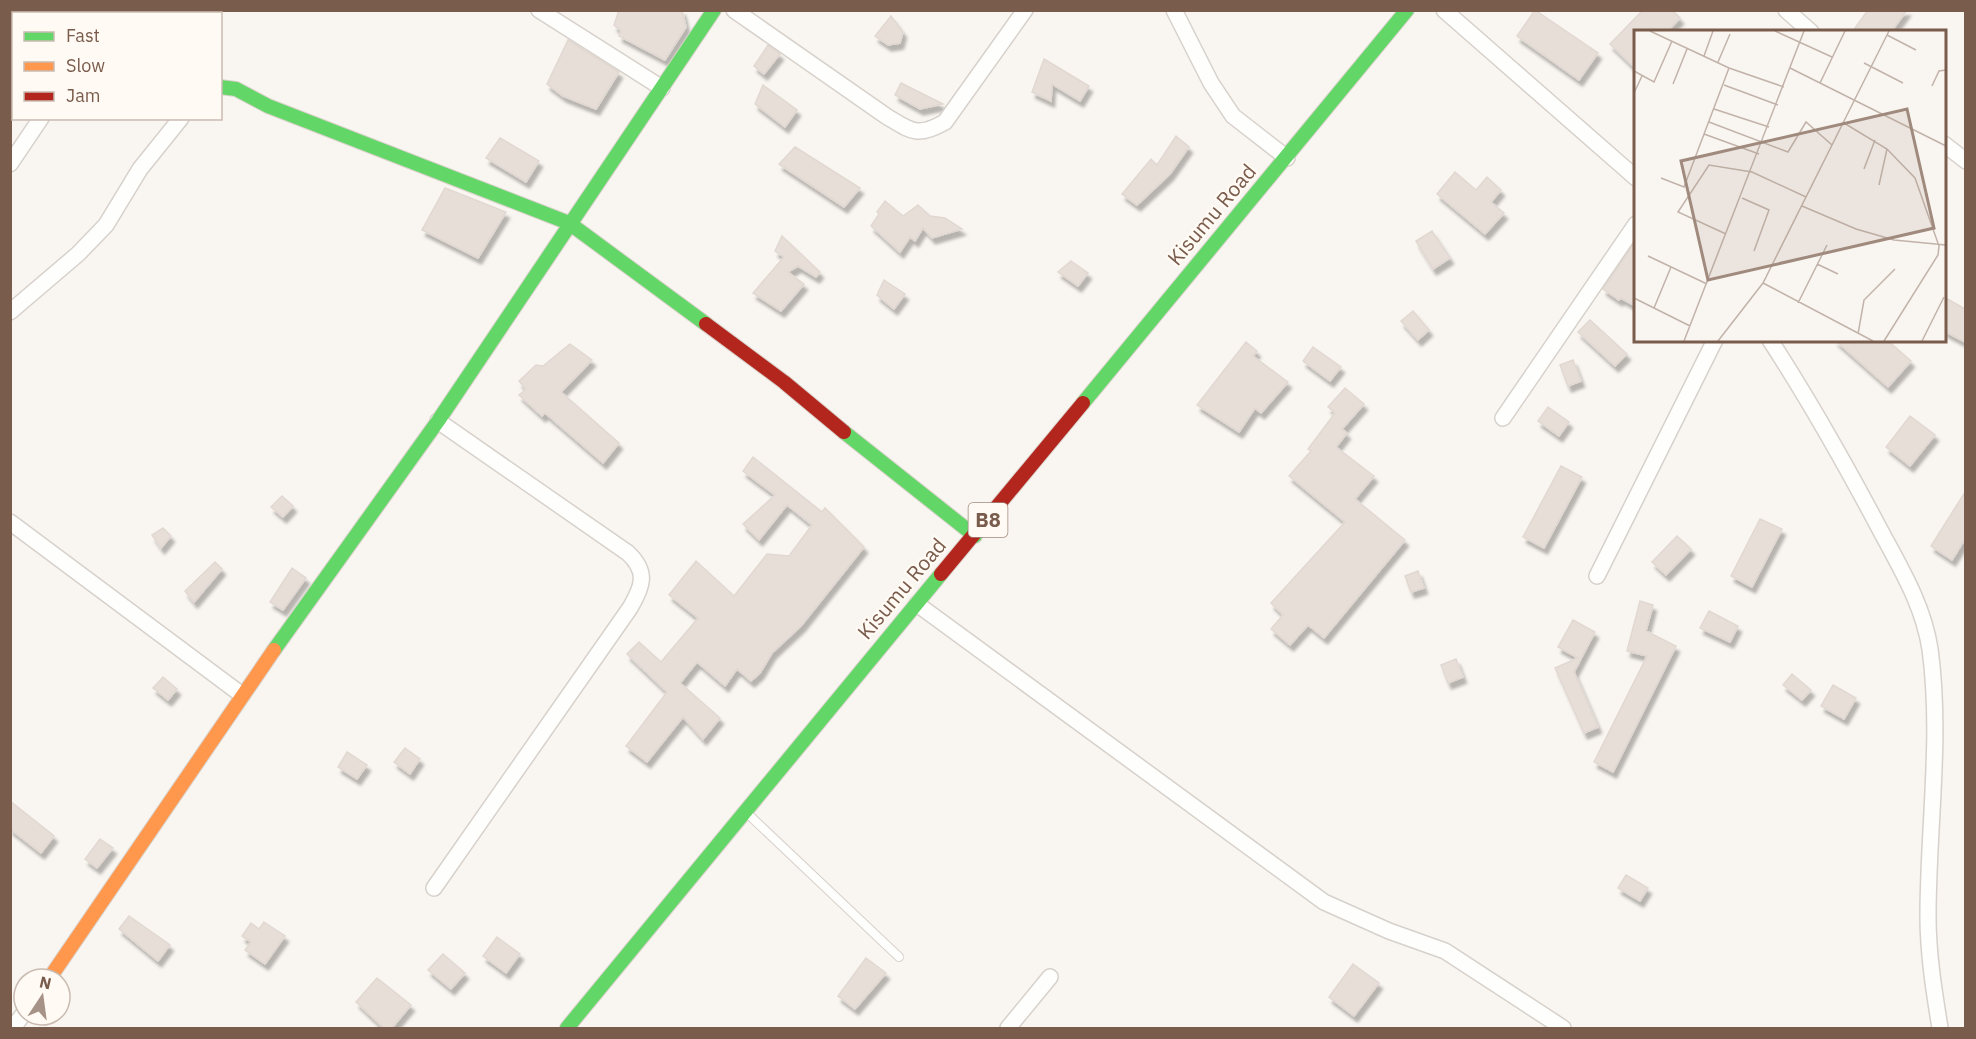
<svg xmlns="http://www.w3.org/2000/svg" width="1976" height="1039" font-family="'IBM Plex Sans',sans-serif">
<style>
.building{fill:#e6ded7;stroke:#e2d8d2;stroke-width:1.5;filter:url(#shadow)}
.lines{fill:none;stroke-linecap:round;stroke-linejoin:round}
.lane-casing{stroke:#d7d1cb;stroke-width:10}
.street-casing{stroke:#d7d1cb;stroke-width:18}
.fast-casing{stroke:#d9d2cb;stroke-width:16}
.slow-casing{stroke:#d9d2cb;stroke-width:16}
.jam-casing{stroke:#d9d2cb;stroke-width:16}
.lane{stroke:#fefefd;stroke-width:8}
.street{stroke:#fefefd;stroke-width:15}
.fast{stroke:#63d668;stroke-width:14}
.slow{stroke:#ff974d;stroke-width:14}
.jam{stroke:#b3261e;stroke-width:14}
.labels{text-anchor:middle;stroke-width:4.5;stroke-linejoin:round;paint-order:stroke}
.shield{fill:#fffaf3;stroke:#a28b7f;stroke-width:1.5}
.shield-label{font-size:20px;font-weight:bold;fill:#7a5c4d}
.street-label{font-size:21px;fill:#7a5c4d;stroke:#fffaf3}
.inset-road{fill:none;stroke:#c2b3aa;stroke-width:1.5}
.view{fill:#9f8a7d;fill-opacity:0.15;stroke:#9f8a7d;stroke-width:3}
.inset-edge{fill:none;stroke:#7a5c4d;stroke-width:3}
</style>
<defs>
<filter id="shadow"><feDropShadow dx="3.5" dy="6" stdDeviation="1.5" flood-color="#0004"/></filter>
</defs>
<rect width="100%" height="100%" fill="#f9f5f0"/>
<path class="building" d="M619,10h63l4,17 -21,33 -46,-24 2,-5 -7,-6z
M1535,10l63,43 -19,27 -62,-44z
M1643,10h29l8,8 -13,14h-32v36l-25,-24z
M1868,10h39l-16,22h-39z
M891,16l12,16 -3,11 -12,2 -13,-9z
M568,40l51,32 -23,37 -33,-13 -16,-12z
M768,45l12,9 -16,20 -10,-8z
M1044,59l45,27 -9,15 -28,-17 -1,17 -19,-9z
M901,83l42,21 -23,5 -25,-14z
M763,85l34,25 -12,17 -30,-23z
M1176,136l13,11 -19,27 -33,31 -15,-11 29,-35 6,6z
M500,138l39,23 -13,21 -40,-24z
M795,147l65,41 -16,19 -65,-43z
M1455,172l21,18 11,-13 14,13 -10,12 13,11 -19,21 -48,-40z
M445,188l61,24 -28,46 -56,-28z
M885,201l18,15 15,-11 12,11 15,2 17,11 -30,9 -9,-10 -8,13 -5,-4 -10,15 -29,-26 8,-12 -2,-2z
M1432,231l18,27 -17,11 -17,-28z
M782,236l38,36 -4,5 -18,-11 -10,6 16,12 -23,27 -28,-18 31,-36 -9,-6z
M1635,242v64l-14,-8 -2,2 -16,-11z
M1071,261l17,12 -10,13 -20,-14z
M884,280l21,14 -11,15 -17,-14z
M1944,297l21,12v33l-21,-11z
M1413,311l16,19 -11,10 -17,-19z
M1590,320l37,34 -12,12 -37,-34z
M1835,340h52l24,21 -23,26z
M1246,342l11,9 -4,5 35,26 -27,31 -6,-5 -16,24 -42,-27z
M570,344l22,16 -31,32 58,51 -16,20 -58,-50 -3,3 -23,-21 7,-6 -7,-8 17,-16 7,1z
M1313,347l28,20 -11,14 -27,-20z
M1573,360l8,21 -13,5 -8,-21z
M1345,388l19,16 -22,25 5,4 -11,14 38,29 -19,23 50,41 -81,98 -16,-13 -18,20 -19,-16 12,-14 -12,-12 74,-81 -56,-46 22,-25 -3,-2 27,-36 -7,-6z
M1548,407l21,15 -10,14 -21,-15z
M1910,416l25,19 -25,31 -24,-19z
M753,457l69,55 3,-4 39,39 -63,79 -29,27 -12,20 -9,8 -14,-12 -12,17 -28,-24 -17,21 40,35 -17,21 -20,-22 -36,45 -21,-16 41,-54 -40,-38 12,-12 22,20 37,-44 -29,-23 27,-34 38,35 33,-42 22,2 23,-31 -25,-20 -28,35 -16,-16 32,-29 -32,-24z
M1561,466l21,11 -38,71 -21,-11z
M1965,492v47l-13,21 -21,-14z
M282,496l11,10 -10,11 -12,-10z
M1760,519l22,10 -30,58 -21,-11z
M163,528l8,8 -10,12 -9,-13z
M1677,536l14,13 -25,26 -14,-13z
M215,562l7,7 -28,33 -9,-11z
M292,568l14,10 -23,32 -13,-8z
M1418,571l6,17 -13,4 -6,-16z
M1640,601l13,4 -7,26 30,15 -63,126 -19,-10 53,-106 -20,-5z
M1709,611l29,15 -8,16 -30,-14z
M1573,620l22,12 -21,40 24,55 -14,6 -29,-65 23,-10 -20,-11z
M1456,659l7,18 -15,6 -7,-18z
M1792,674l19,16 -9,10 -19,-15z
M163,677l14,12 -9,11 -15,-12z
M1833,685l23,13 -12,21 -23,-13z
M405,748l15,11 -10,15 -16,-12z
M347,752l20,13 -10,14 -19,-12z
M10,801l44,35 -13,17 -31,-24z
M100,839l13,9 -16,20 -12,-9z
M1626,875l22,13 -8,13 -22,-13z
M129,916l41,29 -12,16 -39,-32z
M264,922l21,14 -20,28 -20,-14 6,-8 -9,-6 9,-13 8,6z
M497,937l23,17 -14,19 -23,-17z
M443,954l22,19 -14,16 -23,-19z
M866,958l20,15 -31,36 -17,-13z
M1353,964l26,19 -25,33 -25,-19z
M377,978l34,27 -20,24h-6l-29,-27z"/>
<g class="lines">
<defs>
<path id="lane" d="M748,814l151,143"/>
<path id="street" d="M539,10l123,78
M734,10l152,106c25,15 31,22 59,6l80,-112
M1174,10l37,73 22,33 54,42
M1444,10l192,168
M1786,10l25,22
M113,14l2,-4
M1944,144l22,17
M10,164l31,-46
M10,312l68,-58 28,-29 34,-56 41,-51
M1770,340c39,60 74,122 107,184 21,40 46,79 53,125 12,88 -2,178 -2,267 0,38 6,75 12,112
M1503,418l133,-194
M10,522l232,173
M1597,576l118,-236
M917,604l407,298 65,29 56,20 118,77
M434,888l196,-280c13,-22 18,-36 -2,-55l-190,-132
M13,1028l11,-15
M1008,1028l42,-51"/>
<path id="fast" d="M220,87l16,2 32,17 301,117 137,101
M1083,403l324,-393
M844,432l131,104
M274,650l164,-229 276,-411
M567,1028l374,-454"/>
<path id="slow" d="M49,979l225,-329"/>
<path id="jam" d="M706,324l78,58 60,50
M941,574l142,-171"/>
</defs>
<use href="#lane" class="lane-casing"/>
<use href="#street" class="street-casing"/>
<use href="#fast" class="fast-casing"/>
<use href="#slow" class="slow-casing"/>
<use href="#jam" class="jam-casing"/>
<use href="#lane" class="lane"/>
<use href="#street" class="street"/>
<use href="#fast" class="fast"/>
<use href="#slow" class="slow"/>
<use href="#jam" class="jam"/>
</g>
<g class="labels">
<rect class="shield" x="968.5" y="503" width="39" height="34" rx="4.5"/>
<g class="shield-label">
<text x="988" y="527">B8</text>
</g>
<g class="street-label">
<text transform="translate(1212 215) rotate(-50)" y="7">Kisumu Road</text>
<text transform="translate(902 589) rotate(-50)" y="7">Kisumu Road</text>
</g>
</g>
<g transform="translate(1634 30)">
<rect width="312" height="312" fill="#f9f5f0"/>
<path class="inset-road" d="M16,1l79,37 55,19M141,1l57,26M253,5l29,15M70,26l9,-25M84,32l12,-28M230,33l39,20M156,38l156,78M0,41l20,11 18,-41M186,53l25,-52M39,54l14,-35M90,55l54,20M298,56l7,-15 7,-1M0,63l8,-17M80,79l55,18M75,92l79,30 18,-30 26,23M210,93l43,26 28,29 24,68 -1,9 -54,86M70,104l55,20M230,139l11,-29M27,148l23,9 45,-119M245,155l8,-36M108,168l27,12 -15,41M168,176l54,23 38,11 52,5M92,204l-48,-22 31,-47 43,7 54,25M14,226l59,28M183,234l21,10M129,253l110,58M0,268l56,28M164,273l29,-58M20,278l17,-41M224,304l6,-34 31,-31M50,311l120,-310M84,311l45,-58 126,-252M288,311l22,-44"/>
<path class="view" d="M273,79l27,119 -226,52 -27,-119z"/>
<rect width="312" height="312" class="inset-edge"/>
</g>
<rect width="1976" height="1039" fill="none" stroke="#7a5c4d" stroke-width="24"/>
<rect x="12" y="12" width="210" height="108" fill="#fffaf3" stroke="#cabbb1" stroke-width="1.5"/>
<rect x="24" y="32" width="30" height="9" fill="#63d668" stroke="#cabbb1" stroke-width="1.5"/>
<text x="66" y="42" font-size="18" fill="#7a5c4d">Fast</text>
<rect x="24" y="62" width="30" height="9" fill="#ff974d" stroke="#cabbb1" stroke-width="1.5"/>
<text x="66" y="72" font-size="18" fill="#7a5c4d">Slow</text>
<rect x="24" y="92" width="30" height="9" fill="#b3261e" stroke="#cabbb1" stroke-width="1.5"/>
<text x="66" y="102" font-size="18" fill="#7a5c4d">Jam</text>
<g transform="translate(42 997) rotate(13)"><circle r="28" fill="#fffaf3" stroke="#cabbb1" stroke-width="1.5"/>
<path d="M0-4.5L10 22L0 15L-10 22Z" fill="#a69286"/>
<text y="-9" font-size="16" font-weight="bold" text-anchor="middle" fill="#7a5c4d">N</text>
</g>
</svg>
